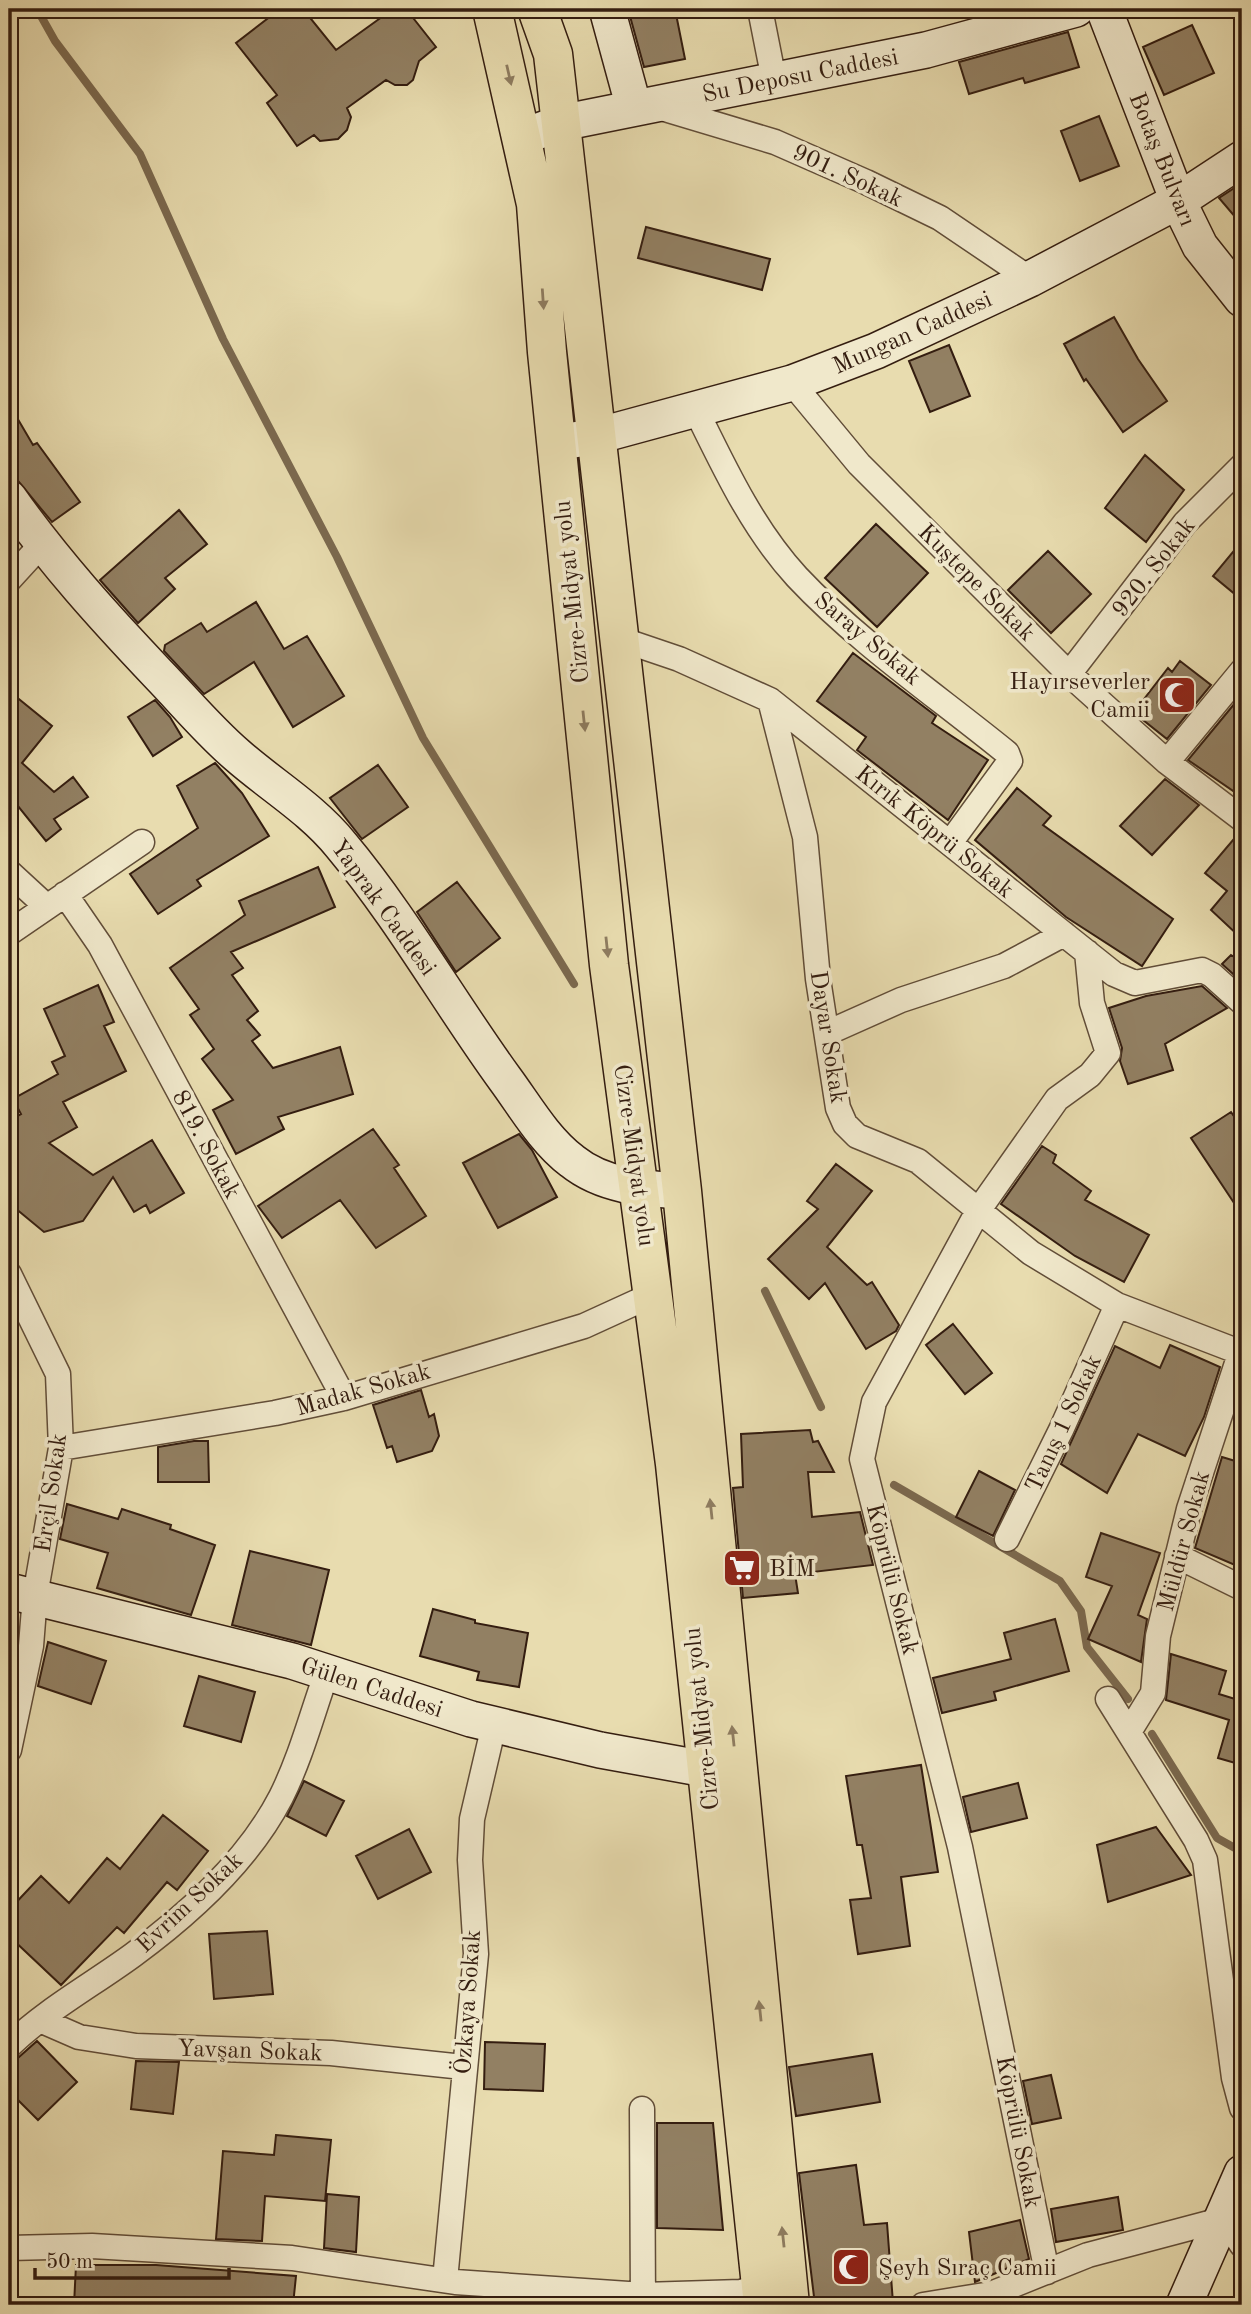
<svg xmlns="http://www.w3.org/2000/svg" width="1251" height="2314" font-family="'Old Standard TT',serif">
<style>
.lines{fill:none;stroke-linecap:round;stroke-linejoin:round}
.stream{stroke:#7b694f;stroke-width:8}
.building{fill:#928063;stroke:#341d10;stroke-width:2}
.street-casing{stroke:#614d38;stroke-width:27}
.secondary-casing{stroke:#341d10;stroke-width:38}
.highway-casing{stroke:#341d10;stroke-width:41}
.street{stroke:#f0e8cb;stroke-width:24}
.secondary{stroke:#f0e8cb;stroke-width:35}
.highway{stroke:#e8dcaf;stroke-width:38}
.oneway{fill:#8e7c60}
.labels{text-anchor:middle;stroke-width:7;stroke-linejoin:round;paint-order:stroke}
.street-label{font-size:24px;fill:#341d10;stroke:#f0e8cb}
.poi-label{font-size:24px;fill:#341d10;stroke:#f0e8cb;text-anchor:start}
</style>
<rect width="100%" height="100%" fill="#e8dcaf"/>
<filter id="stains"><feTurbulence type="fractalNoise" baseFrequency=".00286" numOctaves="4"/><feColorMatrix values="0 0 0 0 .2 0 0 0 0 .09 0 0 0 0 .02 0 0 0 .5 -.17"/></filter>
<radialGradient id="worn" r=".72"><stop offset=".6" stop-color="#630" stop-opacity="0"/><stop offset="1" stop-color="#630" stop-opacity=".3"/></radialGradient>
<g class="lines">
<path class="stream" d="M37,9l18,32 85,113 83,185 114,218 86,181 151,246
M765,1291l56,116
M894,1485l166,96 21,30 6,36 41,52
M1152,1734l65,104 25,14"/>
</g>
<path class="building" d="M280,9h23l33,41 57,-41h13l30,38 -17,14 -6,19 -6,5h-12l-9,-5 -39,28 4,9 -4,13 -9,9 -18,2 -6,-6 -17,11 -30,-43 10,-8 -41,-52z
M628,9h47l10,50 -41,8z
M1192,25l22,48 -50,22 -21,-48z
M1068,32l11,35 -54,16 -2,-5 -54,16 -10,-32z
M1099,116l20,50 -39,15 -19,-50z
M1242,183v42l-23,-27z
M646,227l124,32 -8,31 -124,-32z
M1114,317l24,42 29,42 -44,31 -37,-53 -2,2 -20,-37z
M949,345l21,51 -40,16 -21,-51z
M9,404l24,41 4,-2 43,59 -28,20 -43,-52z
M1145,455l39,35 -38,52 -41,-34z
M179,510l28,34 -42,34 10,11 -37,34 -38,-43z
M876,524l52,49 -51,54 -52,-49z
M1242,541v59l-29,-24z
M1048,551l43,43 -40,39 -43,-43z
M256,602l28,47 23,-13 37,60 -51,31 -39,-65 -50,32 -40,-43 1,-6 36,-22 6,9z
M853,653l83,63 -4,7 56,37 -40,60 -91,-70 9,-13 -49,-36z
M1180,661l31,24 -44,54 -29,-23 7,-10 -4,-3 27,-35 4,4z
M9,691l43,35 -30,37 32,29 19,-15 15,20 -34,22 7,10 -15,12 -37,-46z
M155,700l15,17 12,20 -29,19 -25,-39z
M1235,703l7,6v88l-54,-37z
M215,763l27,30 27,43 -72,44 4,6 -43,28 -28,-40 68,-46 -21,-42z
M378,765l30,42 -46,32 -32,-41z
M1165,779l34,26 -47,50 -32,-29z
M1017,788l34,28 -8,9 130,94 -31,47 -76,-49 -91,-77z
M1239,833l3,1v105l-31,-29 16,-19 -22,-18z
M318,867l17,40 -104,45 12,16 -11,7 26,36 -11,9 13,15 -8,6 21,27 67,-21 13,47 -75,23 6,12 -48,25 -23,-44 20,-10 -31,-41 12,-10 -24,-34 9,-6 -29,-41 75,-53 -6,-14z
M457,882l43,56 -44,34 -39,-60z
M1231,955l11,7v20l-20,-18z
M98,985l16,37 -10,4 22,45 -63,31 14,25 -28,16 44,32 59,-35 32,53 -34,20 -4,-8 -12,7 -21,-35 -30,44 -39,11 -35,-29v-82l12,-7 -8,-15 45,-25 -6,-12 13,-6 -21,-47z
M1202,986l25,22 -62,36 8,26 -45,14 -8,-23 2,-13 -13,-40 37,-12z
M1231,1112l11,16v87l-51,-77z
M373,1129l26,36 -5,3 32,48 -50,32 -36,-48 -58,38 -24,-32z
M519,1134l13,16 25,47 -59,31 -35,-65z
M1042,1146l14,9 -3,8 38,28 -6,9 64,35 -25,47 -49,-26 -74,-52z
M836,1164l36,27 -45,56 40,38 5,-3 27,43 -3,6 -30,18 -41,-66 -16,16 -41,-40 50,-50 -11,-8z
M953,1324l39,49 -27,21 -39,-49z
M1170,1345l50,22 -16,50 -19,39 -47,-22 -31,59 -46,-29 54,-118 45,22z
M421,1390l8,27 5,-3 5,22 -7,15 -35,11 -5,-16 -5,2 -14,-43z
M810,1430l3,12 5,-1 16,31h-26l4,45 48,-5 13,53 -78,9 3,19 -55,5 -10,-110 10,-1 -2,-53z
M194,1441h14l1,41h-51v-35z
M1222,1457l20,6v105l-47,-20z
M979,1471l36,19 -22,46 -37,-19z
M67,1504l51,15 4,-10 49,16 -1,4 45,16 -24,70 -94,-27 11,-35 -48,-14z
M1101,1533l59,20 -22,62 9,4 -6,43 -53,-23 24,-53 -26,-9z
M250,1551l79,19 -18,75 -79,-20z
M433,1609l42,11v3l53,10 -9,54 -42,-7 2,-8 -59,-16z
M1055,1619l14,52 -75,21 2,8 -54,13 -9,-35 78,-19 -7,-26z
M48,1642l58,19 -15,43 -53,-18z
M1171,1654l55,17 -7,23 16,5 2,-6 5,1v71l-24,-7 11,-38 -63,-20z
M199,1676l56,16 -14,50 -57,-16z
M921,1765l17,107 -37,5 9,69 -52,8 -8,-54 21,-2 -9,-53h-5l-11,-69z
M304,1781l40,20 -18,35 -39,-20z
M1018,1783l9,35 -56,14 -8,-35z
M163,1815l45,36 -31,39 -10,-8 -43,51 -7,-6 -56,58 -52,-49v-26l32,-34 28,27 38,-45 13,11z
M1156,1827l35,48 -83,27 -11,-57z
M409,1829l22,43 -53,27 -22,-43z
M267,1931l6,63 -59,5 -5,-65z
M37,2041l40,41 -39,38 -29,-29v-25z
M485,2042l60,2 -2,47 -59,-2z
M872,2054l8,48 -84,14 -7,-49z
M136,2061l43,1 -6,52 -42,-5z
M1051,2075l10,43 -29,6 -9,-43z
M657,2123h56l10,107 -66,-2z
M276,2135l55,5 -6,61 -60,-5 -3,45 -46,-2 7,-88 51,4z
M856,2165l8,60 23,-2 6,80 -78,2 -16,-132z
M327,2194l32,3 -3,55 -32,-4z
M1118,2197l5,33 -67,12 -5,-33z
M1020,2220l9,39 -54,23 -6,-50z
M76,2265h80l140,11 -3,29h-219z"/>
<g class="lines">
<defs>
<path id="street" d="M760,9l14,71
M655,106l120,36 91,40 74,36 90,61
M792,383l67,81 210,210 98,88 75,57
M695,408c29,59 57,120 102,169 62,66 140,119 210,176l3,8 -60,82
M9,580l32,-35
M620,639l59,20 91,41 344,274 21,9 67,-13 10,5 30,27
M1069,674l116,-151 57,-57
M770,700l35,137 13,142 20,129 7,16 12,12 61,25 113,92 86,52 125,48
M1167,762l75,-91
M9,872l38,35
M65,894l35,51 244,453
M9,933l133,-91
M827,1033l74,-33 103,-34 60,-32
M9,1274l49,100 3,74 -26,148 -4,50 -22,104
M61,1448l214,-35 69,-15 240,-72 70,-32
M1007,1539l54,-109 56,-125
M1177,1556l65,32
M1108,1699l88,141 9,20 29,218 8,30
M1129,1732l24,-39 5,-57 31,-127 53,-161
M40,2020l39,17 57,9 195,7 132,14
M9,2046c37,-36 83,-61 124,-91 56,-41 116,-96 148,-158 20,-40 31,-83 46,-125
M642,2109l1,196
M9,2248l83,-2 200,12 163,24 188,13 98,-3 20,-6
M1047,2272l-87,-425 -98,-388 12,-57 104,-191 79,-112 33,-24 18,-22 -16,-50 -5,-51
M445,2280l31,-326 -6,-94 2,-41 22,-94
M923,2305l68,-11 97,-39 136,-36 18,26"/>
<path id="secondary" d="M607,9l27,99
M1104,9l74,192 22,45 42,53
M522,137l39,-14 365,-73 150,-41
M556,443l41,-7 195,-53 84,-32 154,-72 148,-78 64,-42
M9,498c45,64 96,120 150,177 26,27 50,56 78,80 34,30 75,54 104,90 61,73 108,157 164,234 20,27 39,61 67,82 31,25 72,28 110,30
M9,1591l283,70 179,58 129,31 133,24
M1184,2305l58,-132"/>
<path id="highway" d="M492,9l44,195 11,148 62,613 66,499 88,841
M537,9l16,45 129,1137 108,1114"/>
</defs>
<use href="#street" class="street-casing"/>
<use href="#secondary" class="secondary-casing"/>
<use href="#highway" class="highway-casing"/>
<use href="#street" class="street"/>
<use href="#secondary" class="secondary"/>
<use href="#highway" class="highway"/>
</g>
<defs><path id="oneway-solid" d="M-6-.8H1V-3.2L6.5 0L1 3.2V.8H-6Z" transform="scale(1.75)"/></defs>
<g class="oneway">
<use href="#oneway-solid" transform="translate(509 75) rotate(77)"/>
<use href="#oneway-solid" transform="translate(543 299) rotate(86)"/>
<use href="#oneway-solid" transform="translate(584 721) rotate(84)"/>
<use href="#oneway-solid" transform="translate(607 947) rotate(84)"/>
<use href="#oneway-solid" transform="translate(711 1509) rotate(-96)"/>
<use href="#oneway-solid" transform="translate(733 1736) rotate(-96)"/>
<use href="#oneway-solid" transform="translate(760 2011) rotate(-96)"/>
<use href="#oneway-solid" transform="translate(783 2237) rotate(-96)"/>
</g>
<defs>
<symbol id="mosque-square" viewBox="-11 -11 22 22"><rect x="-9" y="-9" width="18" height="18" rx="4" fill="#8f2418" stroke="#f0e8cb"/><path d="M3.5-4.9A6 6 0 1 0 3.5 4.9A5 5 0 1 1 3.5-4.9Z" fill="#fff"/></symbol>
<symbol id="supermarket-square" viewBox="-11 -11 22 22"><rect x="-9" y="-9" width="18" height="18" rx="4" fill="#8f2418" stroke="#f0e8cb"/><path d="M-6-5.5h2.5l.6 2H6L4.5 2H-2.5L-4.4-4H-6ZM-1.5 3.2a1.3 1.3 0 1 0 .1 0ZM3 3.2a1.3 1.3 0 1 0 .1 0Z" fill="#fff"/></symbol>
</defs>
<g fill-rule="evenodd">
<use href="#mosque-square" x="1155" y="673" width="44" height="44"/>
<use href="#supermarket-square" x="720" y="1546" width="44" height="44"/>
<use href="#mosque-square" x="829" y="2245" width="44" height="44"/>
</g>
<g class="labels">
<g class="street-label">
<text transform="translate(800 75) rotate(-11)" y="8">Su Deposu Caddesi</text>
<text transform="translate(1163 159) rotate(68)" y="8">Botaş Bulvarı</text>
<text transform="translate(848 175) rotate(25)" y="8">901. Sokak</text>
<text transform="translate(912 332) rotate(-24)" y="8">Mungan Caddesi</text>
<text transform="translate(1153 567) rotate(-52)" y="8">920. Sokak</text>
<text transform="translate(977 582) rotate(45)" y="8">Kuştepe Sokak</text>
<text transform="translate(571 592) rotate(-96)" y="8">Cizre-Midyat yolu</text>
<text transform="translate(868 638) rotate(40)" y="8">Saray Sokak</text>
<text transform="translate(935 831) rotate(39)" y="8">Kırık Köprü Sokak</text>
<text transform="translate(384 907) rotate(54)" y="8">Yaprak Caddesi</text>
<text transform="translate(829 1037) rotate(81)" y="8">Dayar Sokak</text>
<text transform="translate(207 1144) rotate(62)" y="8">819. Sokak</text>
<text transform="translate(635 1155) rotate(82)" y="8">Cizre-Midyat yolu</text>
<text transform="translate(363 1389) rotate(-16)" y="8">Madak Sokak</text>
<text transform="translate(1063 1423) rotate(-65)" y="8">Tanış 1 Sokak</text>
<text transform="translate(50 1493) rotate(-82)" y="8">Erçil Sokak</text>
<text transform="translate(1183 1541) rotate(-75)" y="8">Müldür Sokak</text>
<text transform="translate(893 1579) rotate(76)" y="8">Köprülü Sokak</text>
<text transform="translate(372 1687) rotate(18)" y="8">Gülen Caddesi</text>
<text transform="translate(701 1719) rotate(-96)" y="8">Cizre-Midyat yolu</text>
<text transform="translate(189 1902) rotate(-43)" y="8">Evrim Sokak</text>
<text transform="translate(467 2002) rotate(-86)" y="8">Özkaya Sokak</text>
<text transform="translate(250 2050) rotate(2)" y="8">Yavşan Sokak</text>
<text transform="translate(1019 2132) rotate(79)" y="8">Köprülü Sokak</text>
</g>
<g class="poi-label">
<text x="1150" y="689" text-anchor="end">Hayırseverler<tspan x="1150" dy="28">Camii</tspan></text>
<text x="769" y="1576">BİM</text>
<text x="878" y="2275">Şeyh Sıraç Camii</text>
</g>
</g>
<rect width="1251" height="2314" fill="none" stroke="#e8dcaf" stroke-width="35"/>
<rect x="10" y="10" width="1230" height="2293" fill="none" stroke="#341d10" stroke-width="3.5"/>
<rect x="18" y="18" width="1216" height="2279" fill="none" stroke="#341d10" stroke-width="2"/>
<path d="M35 2268v10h194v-10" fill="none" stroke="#341d10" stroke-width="3.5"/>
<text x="46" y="2268" font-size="21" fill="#341d10" stroke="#f0e8cb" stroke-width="5" paint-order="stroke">50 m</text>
<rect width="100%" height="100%" filter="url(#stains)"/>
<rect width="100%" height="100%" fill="url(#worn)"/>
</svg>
